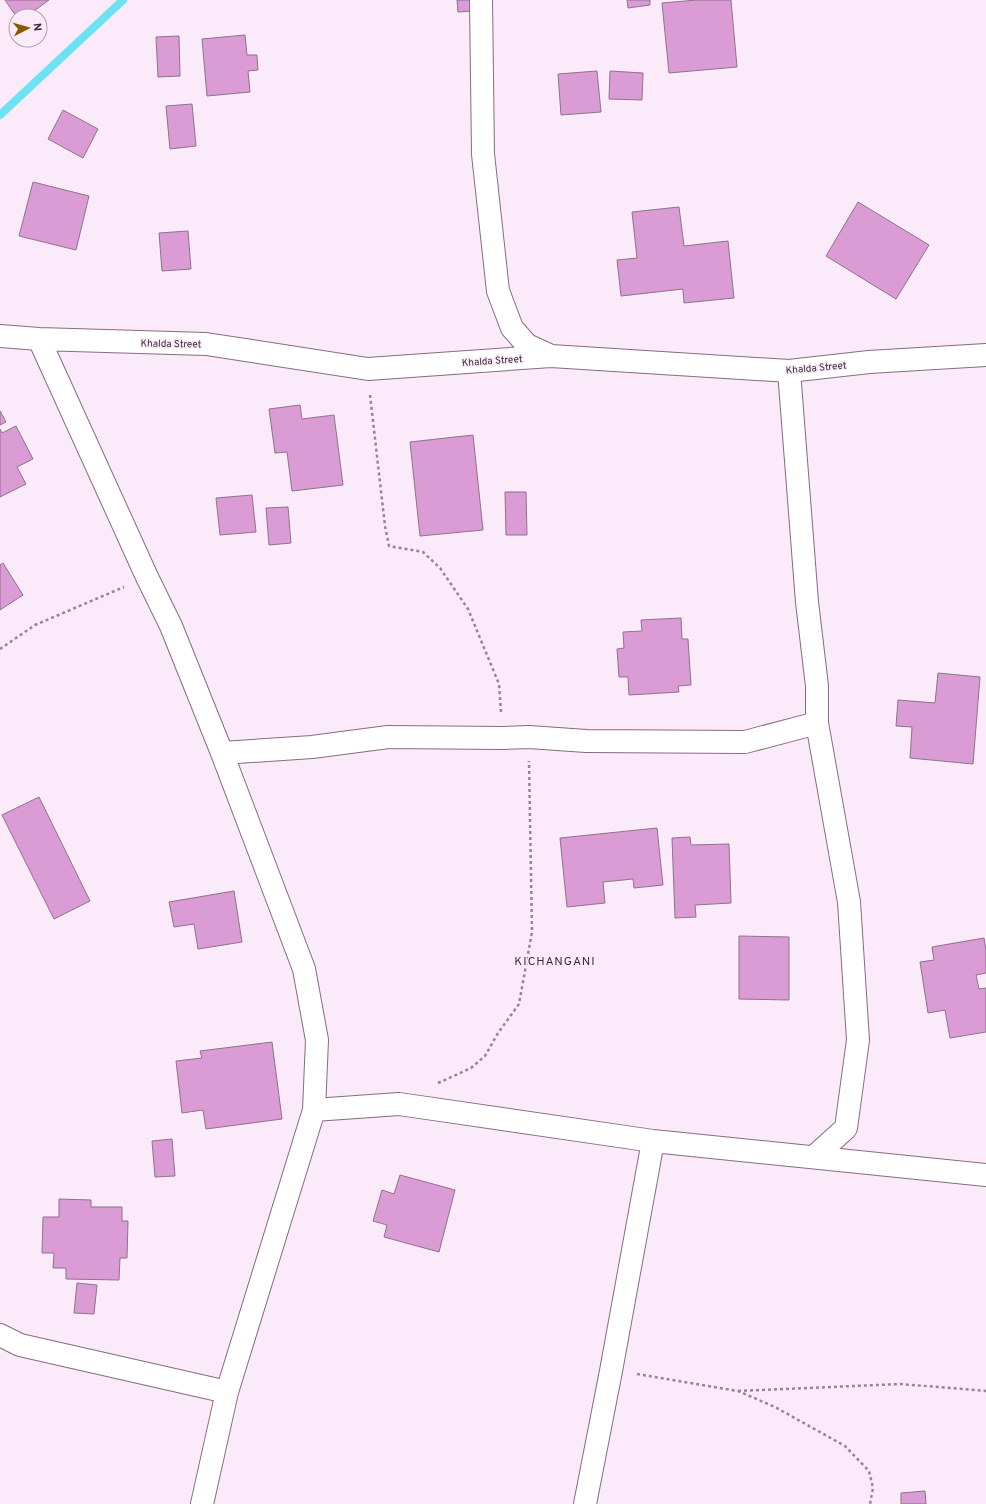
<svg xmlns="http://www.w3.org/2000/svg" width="986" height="1504" font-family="Overpass,sans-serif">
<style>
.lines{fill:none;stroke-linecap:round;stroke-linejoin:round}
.stream{stroke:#6ce2f3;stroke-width:8}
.building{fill:#db9bd5;stroke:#8d738a}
.minor-casing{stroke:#856c82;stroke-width:24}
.path{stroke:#948793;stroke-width:2.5;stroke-dasharray:3 3;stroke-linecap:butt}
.minor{stroke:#fff;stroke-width:22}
.labels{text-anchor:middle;stroke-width:3;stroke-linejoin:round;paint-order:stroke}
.street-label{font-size:10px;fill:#3a2f39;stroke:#fbeaf9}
.quarter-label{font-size:12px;letter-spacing:1px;fill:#3a2f39;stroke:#fbeaf9}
</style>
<rect width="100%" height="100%" fill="#fbeaf9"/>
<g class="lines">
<path class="stream" d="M0,115l123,-115"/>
</g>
<path class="building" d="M5,0h44l-22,16h-11z
M457,0h15l1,11 -15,1z
M627,0h23v5l-22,3z
M697,0h34l6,67 -68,6 -7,-70z
M245,35l2,20h10l1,15 -10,1 2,21 -43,4 -5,-57z
M179,36l1,40 -22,1 -2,-40z
M597,71l4,41 -40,3 -3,-41z
M610,71l33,2 -1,27 -33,-1z
M192,104l4,42 -26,3 -4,-43z
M63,110l35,19 -15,29 -35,-19z
M33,182l56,14 -13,54 -57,-14z
M858,202l71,43 -33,54 -70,-43z
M679,207l5,39 44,-5 6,57 -50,5 -1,-14 -62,7 -4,-36 20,-2 -5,-46z
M188,231l3,38 -29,2 -3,-38z
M300,405l2,14 32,-4 9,70 -51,6 -5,-39 -12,1 -6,-44z
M0,411l6,11 -6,3z
M16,426l17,33 -16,8 9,17 -26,13v-68l2,4z
M473,435l10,95 -63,6 -10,-94z
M505,492h21l1,43h-21z
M252,495l4,37 -36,3 -4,-37z
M288,507l3,36 -22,2 -3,-37z
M3,563l20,32 -23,15v-45z
M681,618l1,21h6l3,46 -13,1 1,6 -50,3 -1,-18h-9l-2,-28 7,-1 -1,-16 19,-1 -1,-11z
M938,673l42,4 -7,87 -63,-6 2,-31 -16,-1 2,-26 37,3z
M39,797l51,104 -36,18 -52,-104z
M657,828l6,57 -29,3 -1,-9 -30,3 2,21 -38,4 -7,-69z
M690,837l1,8 38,-1 2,59 -36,2 1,12 -21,1 -3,-80z
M234,891l8,51 -44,7 -4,-25 -20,3 -5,-25z
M739,936l50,1v63l-50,-1z
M984,938l2,13v22l-10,2 3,14 7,-1v44l-36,6 -5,-28 -17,3 -8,-51 14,-2 -2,-13z
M272,1042l10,77 -76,10 -3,-19 -21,3 -6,-52 26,-3 -2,-7z
M172,1139l3,37 -20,1 -3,-36z
M400,1175l55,15 -16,62 -55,-15 3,-12 -14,-4 9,-31 12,4z
M59,1199l32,1v7h31v14h6l-1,37h-7l-1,22 -53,-1v-11h-13l1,-15h-12l1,-36h16z
M77,1283l20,2 -3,29 -20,-1z
M925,1491l1,13h-25v-11z"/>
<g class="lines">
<defs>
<path id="minor" d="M481,0l2,154 15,137 14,37 15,17 24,11
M0,336l39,3 167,5 162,25 183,-13 238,15 80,-9 117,-7
M39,339l108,238 24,49 51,127 82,216 13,71 -3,70 -87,282 -25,112
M789,371l18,231 10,84v37l32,179 9,138 -12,88 -31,28
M222,753l90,-6 76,-10 115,1 26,-1 57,4 159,1 72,-19
M314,1110l85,-6 254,37 333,34
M0,1335l20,10 207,47
M585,1504l26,-133 42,-230"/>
</defs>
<use href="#minor" class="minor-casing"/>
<path class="path" d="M370,395l15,131 4,20 34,6 17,16 28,41 31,75 2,28
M0,649l35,-24 89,-38
M438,1083l33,-15 14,-12 13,-23 21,-29 13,-72 -3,-171
M637,1374l101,17 37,16 70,39 24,25 4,17 -3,16
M738,1391l163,-7 85,7"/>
<use href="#minor" class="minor"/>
</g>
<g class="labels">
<g class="street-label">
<text transform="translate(171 343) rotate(1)" y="4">Khalda Street</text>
<text transform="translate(492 360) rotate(-4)" y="4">Khalda Street</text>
<text transform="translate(816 367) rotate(-5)" y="4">Khalda Street</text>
</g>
<g class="quarter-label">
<text x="555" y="965">KICHANGANI</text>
</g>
</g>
<g transform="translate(28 28) rotate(84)"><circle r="19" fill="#fbeaf9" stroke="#ae9fac"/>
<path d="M0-3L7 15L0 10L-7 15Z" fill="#8a5901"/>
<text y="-6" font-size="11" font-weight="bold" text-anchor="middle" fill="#3a2f39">N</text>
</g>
</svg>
